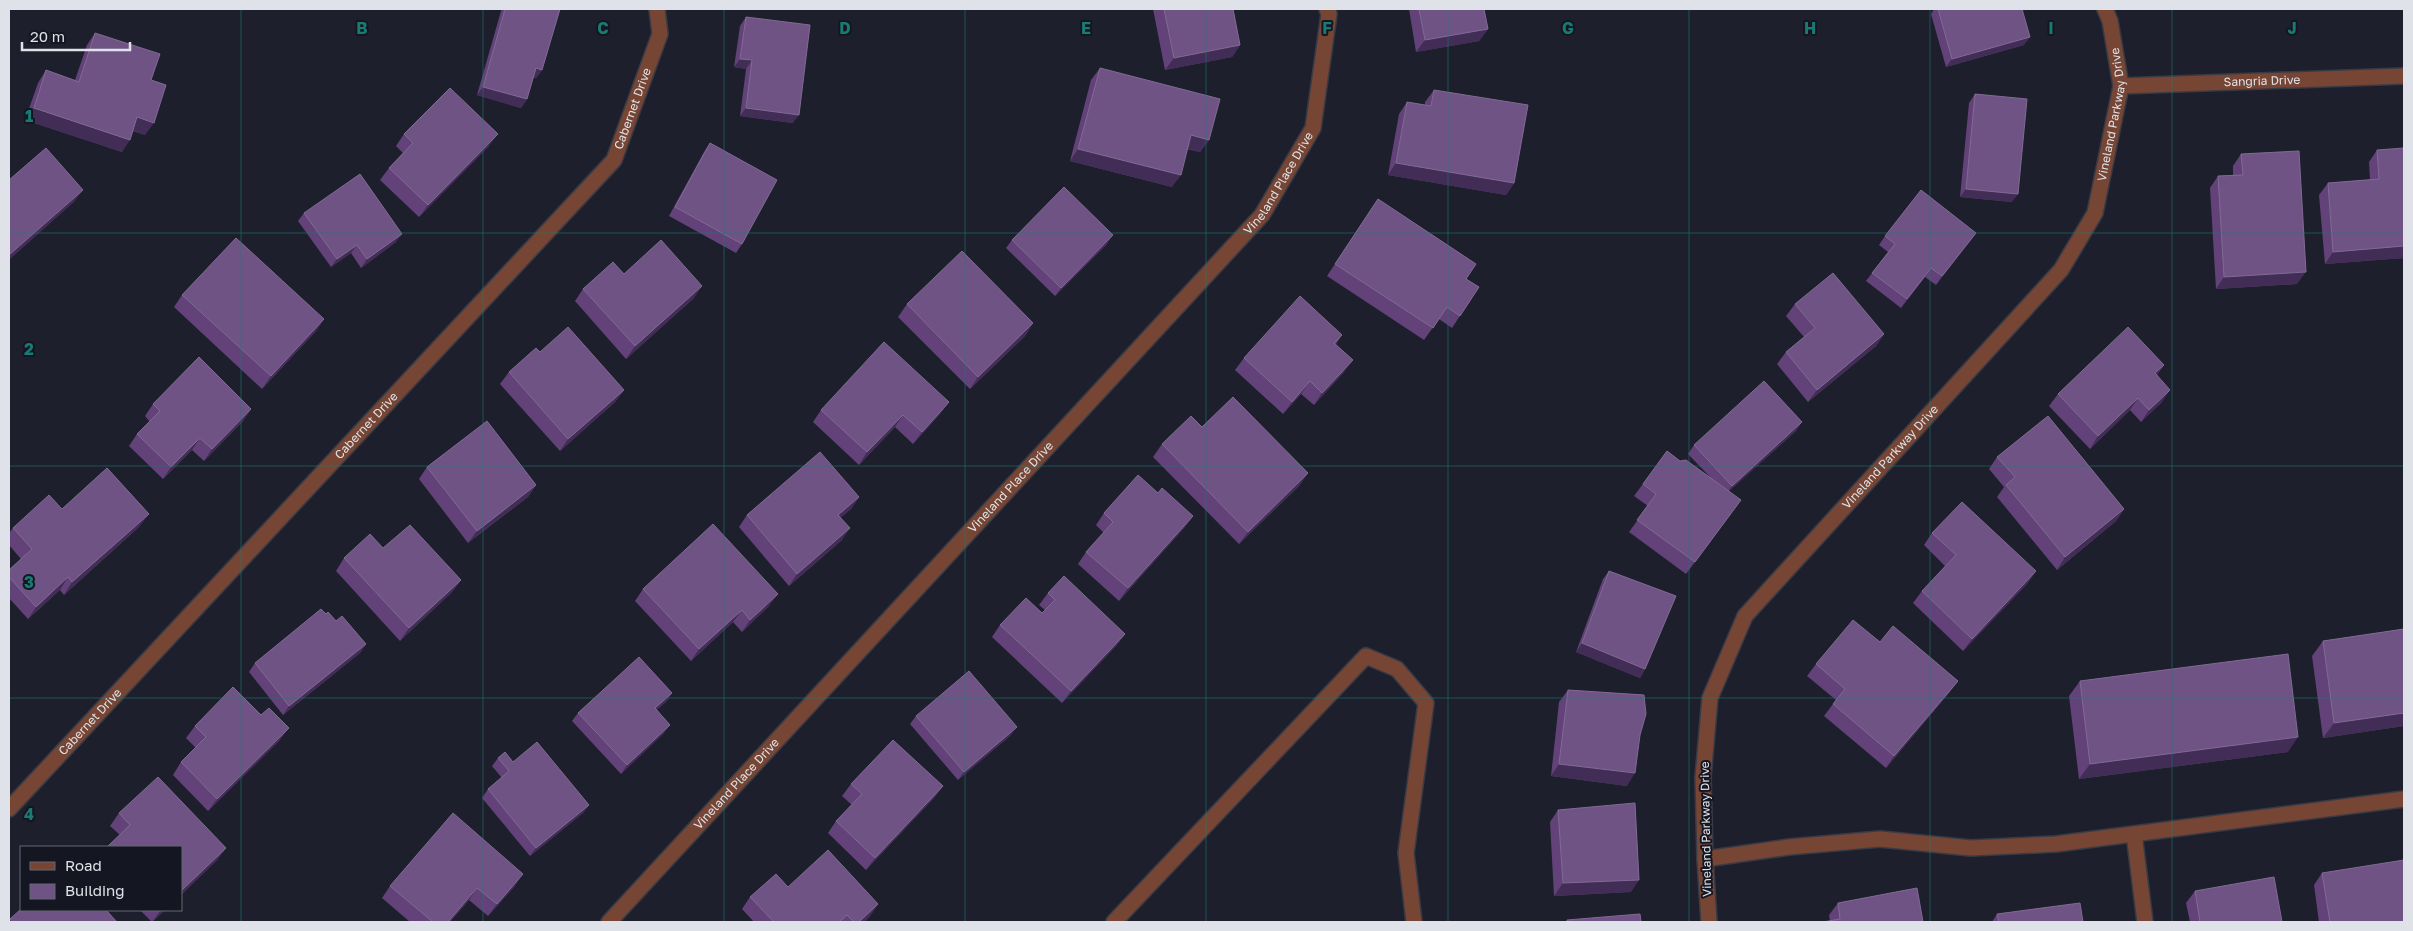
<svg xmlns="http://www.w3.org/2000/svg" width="2413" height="931" font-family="'Golos Text',sans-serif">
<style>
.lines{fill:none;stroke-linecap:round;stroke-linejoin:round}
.minor-casing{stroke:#383b46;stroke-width:18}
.minor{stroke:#764534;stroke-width:15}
.wall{fill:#624278}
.shaded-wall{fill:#412d55}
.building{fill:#705385;stroke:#816a94}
.grid{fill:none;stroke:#197b74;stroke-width:1;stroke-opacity:0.55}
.labels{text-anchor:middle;stroke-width:4;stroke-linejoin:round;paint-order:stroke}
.street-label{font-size:12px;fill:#dfe2e9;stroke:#141722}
.grid-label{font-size:16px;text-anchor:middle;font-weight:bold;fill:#197b74;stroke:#141722;stroke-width:4;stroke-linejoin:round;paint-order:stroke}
</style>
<rect width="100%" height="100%" fill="#1d202c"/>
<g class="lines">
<defs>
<g id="minor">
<path id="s1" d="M2121,86l283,-10"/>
<path id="s2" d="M9,809l605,-649 46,-126 -3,-25"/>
<path d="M2134,834l11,88"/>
<path d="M1705,859l84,-12 91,-8 91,9 85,-4 348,-45"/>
<path id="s3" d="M609,922l653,-707 51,-87 16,-114 -2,-5"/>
<path d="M1114,922l252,-266 31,13 29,34 -20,150 8,69"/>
<path id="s4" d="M1709,922l-4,-63 -2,-82 7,-79 35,-82 316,-346 34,-57 26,-127 -11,-65 -5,-12"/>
</g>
</defs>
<use href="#minor" class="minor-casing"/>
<use href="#minor" class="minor"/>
</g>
<path class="wall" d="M502,9h58l-18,61 -6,8h-3l-6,21 -6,9 -44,-13 24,-84z
M1153,9h80l7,36 -8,12 -67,13z
M1409,9h75l4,20 -9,12 -63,11z
M1934,9h88l2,36 -78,22 -15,-53z
M746,17l47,106 -53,-7 6,-47 -12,-2 6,-41z
M95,33l56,47 -6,55 -12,-4 -11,21 -97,-32 13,-37 8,-13 29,10 12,-35z
M1100,68l109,72 -9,12 -13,-3 -15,38 -102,-26 21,-81z
M1434,90l80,93 -8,12 -118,-20 11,-61 8,-12 18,3v-3z
M1975,94l37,108 -52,-5 9,-94z
M404,134l85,12 -70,71 -39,-37 9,-12 14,-15 -7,-7z
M710,143l32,101 -6,9 -67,-37 35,-64z
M2377,150l27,108 -79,6 -6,-69 9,-12 42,-3 -1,-18z
M2241,154l56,130 -81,5 -6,-101 8,-12 15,-1v-9z
M1378,199l88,80 13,8 -27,41 -13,-9 -15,21 -97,-64z
M304,213l92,29 -35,26 -10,-15 -20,14 -33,-46z
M1976,233l-40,52 -11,-8 -24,31 -35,-27 22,-29 -9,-7 6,-9z
M1012,240l95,4 -52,52 -49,-48z
M624,274l70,24 -68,61 -51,-58 8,-12z
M182,295l142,24 -8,12 -54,58 -88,-82z
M907,304l126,19 -8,13 -55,53 -72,-72z
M1795,304l89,30 -8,12 -68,56 -31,-38 9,-12 18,-15 -18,-21z
M1342,335l-6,9 8,28 -30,33 -13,-11 -18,20 -48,-44 9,-12z
M540,352l84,38 -9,12 -55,49 -60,-67 9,-12z
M2164,365l-7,10 5,27 -21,20 -11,-12 -40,39 -41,-43 9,-12z
M949,402l-9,12 -27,30 -18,-17 -36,38 -46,-43 8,-12z
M153,404l98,5 -8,12 -39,40 -12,-11 -29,29 -34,-33 8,-12 13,-12 -5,-6z
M1202,427l106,46 -9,13 -60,58 -86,-87 9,-13z
M1796,431l-67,60 3,21 -46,62 -57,-42 19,-26 -14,-10 33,-45 13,10 31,17 -23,-24 6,-9z
M1997,457l127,52 -8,12 -59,49 -60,-73 7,-10 -15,-18z
M427,467l109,18 -8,12 -60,46 -49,-64z
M1158,493l35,23 -9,12 -65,73 -41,-37 8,-12 18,-19 -8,-8 8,-12z
M859,497l-8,12 -10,8 1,23 -53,46 -50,-59 8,-12z
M62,509l78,17 -76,69 -4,-5 -32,29 -19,-21v-28l12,-11 -12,-14v-12l4,-5z
M1932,533l104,38 -9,13 -64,67 -50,-48 9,-12 23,-25 -21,-21z
M383,548l78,32 -9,12 -52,49 -64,-70 8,-13z
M1609,571l36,98 -5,9 -64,-26 27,-73z
M643,589l126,17 -27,26 -9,-10 -42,39 -56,-60z
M1048,593l77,41 -9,12 -54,57 -70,-66 8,-12 42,-12 3,-3 -6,-5z
M326,614l10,7 30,23 -6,9 -77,62 -34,-43 6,-9z
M2404,629v97l-81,12 -11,-82 11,-15z
M1880,642l78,39 -9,12 -63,75 -62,-52 12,-16 -29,-24 9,-12z
M2080,681l208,71 -209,27 -10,-83z
M1568,690l59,96 -76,-10 8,-74z
M667,701l-11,9 8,23 -43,41 -49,-53 6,-8z
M261,715l19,25 -72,71 -35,-36 8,-13 15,-14 -10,-10 9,-12z
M916,716l95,19 -53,45 -48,-56z
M498,758l15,4 76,43 -6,8 -53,43 -48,-58 6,-9 14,-11 -10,-12z
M851,784l92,2 -9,12 -68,72 -38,-37 8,-12 16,-16 -10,-9z
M1558,810l73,82 -77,4 -4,-74z
M119,813l107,35 -9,12 -36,35v-48l-61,-12 -10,-9z
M2322,873l82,49h-85l-5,-37z
M390,886h125l-27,30 -19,-16 -19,22h-40l-28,-24z
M788,887l90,17 -8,12 -6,6h-110l-12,-13 8,-12z
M2195,891l87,31h-92l-4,-19z
M1838,903l85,19 -93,-1 -1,-6z
M140,910h25l-13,12z
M1997,914l86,8h-91z"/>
<path class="shaded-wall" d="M1488,29l-9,12 -63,11 9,-12z
M2030,37l-6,8 -78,22 6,-8z
M1240,45l-8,12 -67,13 9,-12z
M740,59l12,1 -6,9 -12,-2z
M536,68l6,2 -6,8 -6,-1z
M483,87l44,12 -6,9 -44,-13z
M34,108l96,32 -8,12 -97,-32z
M746,108l53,7 -6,8 -53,-7z
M137,117l17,6 -9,12 -16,-6z
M498,134l-9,12 -70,71 9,-12z
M1191,135l18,5 -9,12 -18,-5z
M1078,149l103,26 -9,12 -102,-26z
M1396,163l118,20 -8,12 -118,-20z
M1966,189l52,5 -6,8 -52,-5z
M83,190l-9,12 -65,58v-5z
M1976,233l-6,8 -34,44 6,-9z
M402,234l-6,8 -35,26 6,-9z
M1113,235l-6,9 -52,52 6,-8z
M357,245l-6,8 -20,14 6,-8z
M2404,246v12l-79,6 8,-12z
M1931,268l-6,9 -24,31 6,-9z
M2306,272l-9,12 -81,5 8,-12z
M702,286l-8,12 -68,61 9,-13z
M324,319l-8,12 -54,58 9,-13z
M1033,323l-8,13 -55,53 8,-12z
M1884,334l-8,12 -68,56 9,-12z
M1353,360l-9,12 -30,33 8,-12z
M2164,365l-8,12 -1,-4z
M1310,381l-9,13 -18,20 9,-12z
M624,390l-9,12 -55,49 8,-12z
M2170,390l-8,12 -21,20 8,-12z
M2138,398l-8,12 -40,39 8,-13z
M949,402l-9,12 -27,30 9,-12z
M251,409l-8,12 -39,40 8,-12z
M903,415l-8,12 -36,38 8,-13z
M1802,422l-6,9 -70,63 6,-8z
M200,438l-8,12 -29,29 8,-12z
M1308,473l-9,13 -60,58 9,-12z
M536,485l-8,12 -60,46 9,-12z
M859,497l-8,12 -21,18 8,-12z
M2124,509l-8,12 -59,49 8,-13z
M149,514l-9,12 -76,69 8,-13z
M1193,516l-9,12 -65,73 9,-13z
M850,528l-8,12 -53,46 8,-12z
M2036,571l-9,13 -64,67 9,-12z
M68,577l-8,13 -32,29 8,-12z
M461,580l-9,12 -52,49 9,-13z
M778,594l-9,12 -27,26 8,-12z
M742,610l-9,12 -42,39 8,-12z
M1125,634l-9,12 -54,57 9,-12z
M1582,643l63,26 -5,9 -64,-26z
M366,644l-6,9 -77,62 6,-9z
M1958,681l-9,12 -63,75 8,-12z
M672,693l-5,8 -18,16 6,-9z
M2404,713v13l-81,12 11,-15z
M670,725l-6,8 -43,41 6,-9z
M1017,727l-6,8 -53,45 6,-8z
M289,728l-9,12 -72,71 9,-12z
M2298,737l-10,15 -209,27 11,-15z
M1559,764l76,9 -8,13 -76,-10z
M943,786l-9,12 -68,72 9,-12z
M589,805l-6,8 -53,43 6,-8z
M226,848l-9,12 -36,35v-4z
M523,874l-8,12 -27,30 9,-12z
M1639,880l-8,12 -77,4 9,-13z
M477,888l-8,12 -19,22h-2z
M878,904l-8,12 -6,6h-5z
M161,910h4l-13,12z"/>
<path class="building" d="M505,9h55l-18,61 -6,-2 -9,31 -44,-12z
M1164,9h69l7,36 -66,13z
M1419,9h65l4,20 -63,11z
M1938,9h84l8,28 -78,22z
M746,17l64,8 -11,90 -53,-7 6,-48 -12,-1z
M95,33l65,21 -9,26 15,5 -12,38 -17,-6 -7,23 -96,-32 12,-38 33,12z
M1100,68l120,31 -11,41 -18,-5 -10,40 -103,-26z
M450,88l48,46 -70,71 -39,-37 24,-25 -9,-9z
M1434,90l94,15 -14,78 -118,-20 11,-61 24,4z
M1975,94l52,5 -9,95 -52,-5z
M710,143l67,37 -35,64 -67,-37z
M46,148l37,42 -74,65v-75z
M2404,148v98l-71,6 -5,-69 51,-4 -2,-29z
M2299,151l7,121 -82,5 -6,-101 25,-1 -2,-21z
M360,174l42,60 -35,25 -10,-14 -20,14 -33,-46z
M1064,187l49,48 -52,53 -49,-48z
M1921,190l55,43 -34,43 -11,-8 -24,31 -35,-26 23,-29 -10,-8z
M1378,199l98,65 -10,15 13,8 -19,29 -13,-9 -14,21 -98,-64z
M236,238l88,81 -53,57 -89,-81z
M661,240l41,46 -67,60 -52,-57 30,-27 11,12z
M962,251l71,72 -55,54 -71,-73z
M1833,273l51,61 -67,56 -31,-38 29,-24 -20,-24z
M1300,296l42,39 -8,8 19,17 -31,33 -12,-12 -18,21 -48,-44z
M568,327l56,63 -56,49 -59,-67 27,-24 4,4z
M2128,327l36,38 -9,8 15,17 -21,20 -11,-12 -40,38 -40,-42z
M884,342l65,60 -27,30 -19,-17 -36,37 -46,-42z
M199,357l52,52 -39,40 -12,-11 -29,29 -34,-33 23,-23 -7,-7z
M1764,381l38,41 -70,64 -38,-41z
M1233,397l75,76 -60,59 -86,-88 29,-28 11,11z
M2048,416l76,93 -59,48 -59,-72 9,-8 -18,-20z
M487,421l49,64 -59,46 -50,-64z
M1667,451l13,10 6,-1 55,40 -46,62 -58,-42 19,-26 -13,-10z
M820,452l39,45 -21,18 12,13 -53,46 -50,-59z
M107,468l42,46 -77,68 -4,-5 -32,30 -27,-30v-7l23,-21 -19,-21 36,-33 13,14z
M1138,475l20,18 4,-5 31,28 -65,72 -42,-36 27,-30 -9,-9z
M1962,502l74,69 -64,68 -50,-48 34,-36 -24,-22z
M713,524l65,70 -28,26 -8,-10 -43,39 -56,-60z
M410,525l51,55 -52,48 -65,-70 26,-24 13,14z
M1609,571l67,25 -31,73 -63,-26z
M1064,576l61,58 -54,57 -71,-66 26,-27 16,15 13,-13 -7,-7z
M321,609l5,5 2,-2 8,9 6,-5 24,28 -77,62 -34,-43z
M1853,620l27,22 13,-16 65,55 -64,75 -61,-52 12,-15 -29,-25z
M2404,629v84l-70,10 -11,-82z
M2288,654l10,83 -208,27 -10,-83z
M639,657l33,36 -17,15 15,17 -43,40 -49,-52z
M969,671l48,56 -53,45 -48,-56z
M233,687l28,28 8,-7 20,20 -72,71 -36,-37 25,-25 -11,-11z
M1568,690l76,5 2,19 -6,21 -5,38 -76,-9z
M893,740l50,46 -68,72 -39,-37 26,-27 -11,-10z
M537,742l52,63 -53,43 -48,-59 21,-18 -11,-13 7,-6 8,10z
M158,777l68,71 -45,43v-44h-74l23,-22 -11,-12z
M1635,803l4,77 -76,3 -5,-73z
M453,813l70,61 -26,30 -20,-16 -29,34h-15l-43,-36z
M828,850l50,54 -19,18h-5l-7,-7 -8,7h-65l-24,-25 26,-23 12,13z
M2404,860v62h-74l-8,-49z
M2274,877l8,45h-82l-5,-31z
M1917,888l6,34h-100l17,-3 -2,-16z
M2080,903l3,19h-84l-2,-8z
M21,909v1h85l11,12h-105l-2,-3z
M1640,914l1,8h-74v-2z"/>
<path class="grid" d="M241,9v913M483,9v913M724,9v913M965,9v913M1206,9v913M1448,9v913M1689,9v913M1930,9v913M2172,9v913M9,233h2395M9,466h2395M9,698h2395"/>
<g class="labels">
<g class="street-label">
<text dy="4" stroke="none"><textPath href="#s1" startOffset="141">Sangria Drive</textPath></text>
<text dy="4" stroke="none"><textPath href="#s2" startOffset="942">Cabernet Drive</textPath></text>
<text dy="4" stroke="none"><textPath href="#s4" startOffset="949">Vineland Parkway Drive</textPath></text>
<text dy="4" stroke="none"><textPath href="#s3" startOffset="998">Vineland Place Drive</textPath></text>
<text dy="4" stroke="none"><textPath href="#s2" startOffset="524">Cabernet Drive</textPath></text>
<text dy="4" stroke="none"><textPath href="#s4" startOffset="529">Vineland Parkway Drive</textPath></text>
<text dy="4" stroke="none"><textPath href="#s3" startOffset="592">Vineland Place Drive</textPath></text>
<text dy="4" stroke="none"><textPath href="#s2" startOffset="119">Cabernet Drive</textPath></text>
<text dy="4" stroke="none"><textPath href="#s3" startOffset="188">Vineland Place Drive</textPath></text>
<text transform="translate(1706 829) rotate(-91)" y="4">Vineland Parkway Drive</text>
</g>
</g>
<g class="grid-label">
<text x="362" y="34">B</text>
<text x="603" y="34">C</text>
<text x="845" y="34">D</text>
<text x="1086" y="34">E</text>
<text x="1327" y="34">F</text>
<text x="1568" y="34">G</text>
<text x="1810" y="34">H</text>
<text x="2051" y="34">I</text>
<text x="2292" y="34">J</text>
<text x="29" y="122">1</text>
<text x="29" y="355">2</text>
<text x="29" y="588">3</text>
<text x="29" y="820">4</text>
</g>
<rect width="2413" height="931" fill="none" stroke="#dfe2e9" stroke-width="20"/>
<rect x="20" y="846" width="162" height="65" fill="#141722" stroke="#656872"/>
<rect x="30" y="862" width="25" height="8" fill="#764534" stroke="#656872"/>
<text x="65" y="871" font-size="15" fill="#dfe2e9">Road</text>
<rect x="30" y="884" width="25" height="15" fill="#705385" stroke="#656872"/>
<text x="65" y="896" font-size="15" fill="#dfe2e9">Building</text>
<path d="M22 42v8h108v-8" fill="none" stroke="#dfe2e9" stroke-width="2.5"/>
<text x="30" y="42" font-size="15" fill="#dfe2e9" stroke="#141722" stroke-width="4" paint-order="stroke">20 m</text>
</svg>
